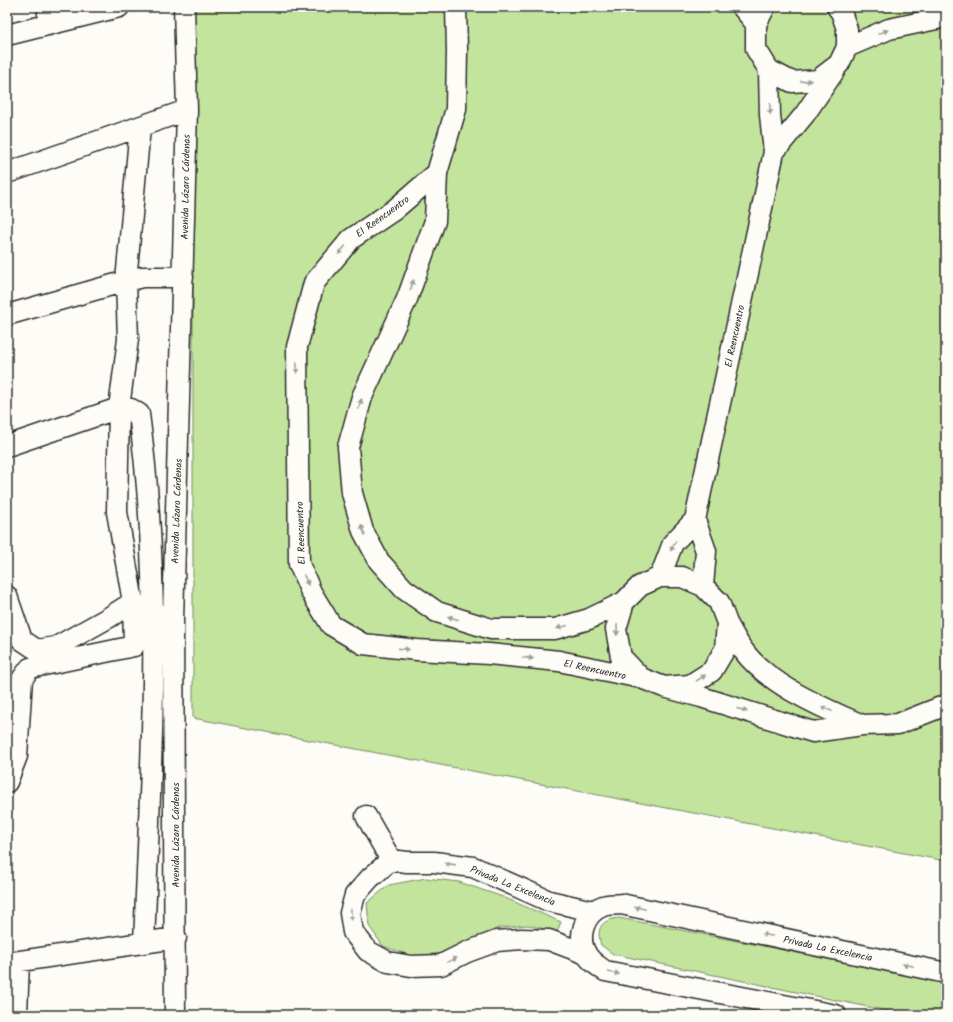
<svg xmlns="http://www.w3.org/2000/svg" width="953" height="1022" font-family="Kalam,sans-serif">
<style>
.green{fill:#c3e49c;stroke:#778864}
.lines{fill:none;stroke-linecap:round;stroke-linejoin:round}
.minor-casing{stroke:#2b2b2b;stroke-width:23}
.minor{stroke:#fdfcf7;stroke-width:20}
.oneway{fill:#9e9e9b}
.labels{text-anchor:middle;stroke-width:3;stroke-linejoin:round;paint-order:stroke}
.street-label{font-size:10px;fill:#2b2b2b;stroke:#fdfcf7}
</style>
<rect width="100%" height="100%" fill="#fdfcf7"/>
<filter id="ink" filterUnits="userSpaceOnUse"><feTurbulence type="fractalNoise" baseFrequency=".025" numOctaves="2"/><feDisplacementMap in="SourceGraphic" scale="8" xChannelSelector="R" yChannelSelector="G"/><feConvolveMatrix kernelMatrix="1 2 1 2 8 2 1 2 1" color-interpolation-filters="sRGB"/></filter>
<g filter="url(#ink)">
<path class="green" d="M193,7h753v854l-753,-143z
M426,878l33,4 44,15 58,25 -4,10 -29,-7 -30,3 -43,22 -37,8 -35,-12 -14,-20 -2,-23 22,-18z
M619,918l324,63 3,4v30h-39l-294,-61 -12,-9c-5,-17 0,-25 18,-27z"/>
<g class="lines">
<defs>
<path id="minor" d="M456,7l1,44 -1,58 -19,64 -2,48 -28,78 -45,98 -14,50 4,46 11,38 16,30 25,28 33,23 54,17h64l34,-10 35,-17
M742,7l14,17
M765,7l-9,17v25l13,21 23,12 26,-2 21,-16 8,-17v-18l-6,-17 -4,-5
M48,25v-18
M7,35l112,-28
M847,47l42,-18 57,-12
M140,127l-14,154 2,58 -9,69 -2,104 16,90 31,14
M774,152l31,-38 30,-44
M7,173l180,-63
M437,173l-43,37 -43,29 -37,44 -17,64 2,217 12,28 20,33 32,19 54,6 72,4 70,7 82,17
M7,315l119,-34 16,-4h41
M7,446l112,-38 12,1 8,5c24,175 12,353 5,529
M695,520l11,31 -3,35
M660,577l13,-34 22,-23 79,-368 -4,-37 -1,-45
M7,596l15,44 15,10 19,-3 52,-29 25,-16
M727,623c5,9 10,19 16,27 25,35 81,58 119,75
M664,687l26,-2 22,-14 13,-22 2,-26 -8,-21 -16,-16 -21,-9h-22l-20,9 -16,16 -8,27 5,28 20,21 23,9 37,10 112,35 49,-7 36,-1 48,-19
M7,782l10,-26 5,-77 8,-11 104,-22 -1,-44
M366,816l25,44
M586,954l-37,-14 -27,-1 -25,2 -30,11 -26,13 -30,1 -23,-4 -20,-11 -15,-19 -3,-19 5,-18 15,-17 21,-18 16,2h27l39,5 76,34 44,10
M7,963l169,-25
M17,1015l2,-54
M175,1015l-2,-395 14,-510 -3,-103
M836,1015l-231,-44c-7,-5 -14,-9 -18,-16 -11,-17 -3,-42 16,-49 5,-2 12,-1 18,-2l325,69"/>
</defs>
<use href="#minor" class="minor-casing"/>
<use href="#minor" class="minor"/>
</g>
<defs><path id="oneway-solid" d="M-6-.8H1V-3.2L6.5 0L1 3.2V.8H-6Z"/></defs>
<g class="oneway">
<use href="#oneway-solid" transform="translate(883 32) rotate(-23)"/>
<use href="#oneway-solid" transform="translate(806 81) rotate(-5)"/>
<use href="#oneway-solid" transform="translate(770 109) rotate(88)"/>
<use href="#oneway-solid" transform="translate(342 250) rotate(130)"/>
<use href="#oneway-solid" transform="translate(412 285) rotate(-71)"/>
<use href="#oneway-solid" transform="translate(297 368) rotate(90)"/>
<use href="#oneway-solid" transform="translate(360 404) rotate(-74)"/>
<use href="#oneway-solid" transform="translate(363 530) rotate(-112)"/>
<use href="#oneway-solid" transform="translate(673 546) rotate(118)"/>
<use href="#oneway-solid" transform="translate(306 580) rotate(66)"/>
<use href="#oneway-solid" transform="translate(453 618) rotate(-162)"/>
<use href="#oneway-solid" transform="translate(562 627) rotate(165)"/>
<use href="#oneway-solid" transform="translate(617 630) rotate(91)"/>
<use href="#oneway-solid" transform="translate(404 649) rotate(6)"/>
<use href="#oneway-solid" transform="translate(528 658) rotate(6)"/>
<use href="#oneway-solid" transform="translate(701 678) rotate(-32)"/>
<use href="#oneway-solid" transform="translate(827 709) rotate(-155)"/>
<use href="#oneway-solid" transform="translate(742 710) rotate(18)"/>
<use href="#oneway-solid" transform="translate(450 864) rotate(-172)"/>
<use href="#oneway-solid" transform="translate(640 908) rotate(-168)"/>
<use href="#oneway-solid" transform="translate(351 915) rotate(89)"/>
<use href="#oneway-solid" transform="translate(767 935) rotate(-168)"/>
<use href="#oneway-solid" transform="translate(452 960) rotate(-26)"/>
<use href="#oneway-solid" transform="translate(908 965) rotate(-168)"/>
<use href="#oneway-solid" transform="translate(614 973) rotate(11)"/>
</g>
</g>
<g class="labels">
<g class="street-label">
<text transform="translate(185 187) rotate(-89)" y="4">Avenida Lázaro Cárdenas</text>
<text transform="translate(382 216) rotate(-36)" y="4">El Reencuentro</text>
<text transform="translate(734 336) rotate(-78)" y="4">El Reencuentro</text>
<text transform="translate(176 511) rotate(-88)" y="4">Avenida Lázaro Cárdenas</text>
<text transform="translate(300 533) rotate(-92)" y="4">El Reencuentro</text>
<text transform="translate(595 669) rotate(12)" y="4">El Reencuentro</text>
<text transform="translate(175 835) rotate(-90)" y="4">Avenida Lázaro Cárdenas</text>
<text transform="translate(513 885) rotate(22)" y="4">Privada La Excelencia</text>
<text transform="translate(828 948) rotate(12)" y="4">Privada La Excelencia</text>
</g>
</g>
<rect width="953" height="1022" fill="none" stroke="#fdfcf7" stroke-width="24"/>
<rect x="12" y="12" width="929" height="998" fill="none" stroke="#2b2b2b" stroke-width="1.5" filter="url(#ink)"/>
</svg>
